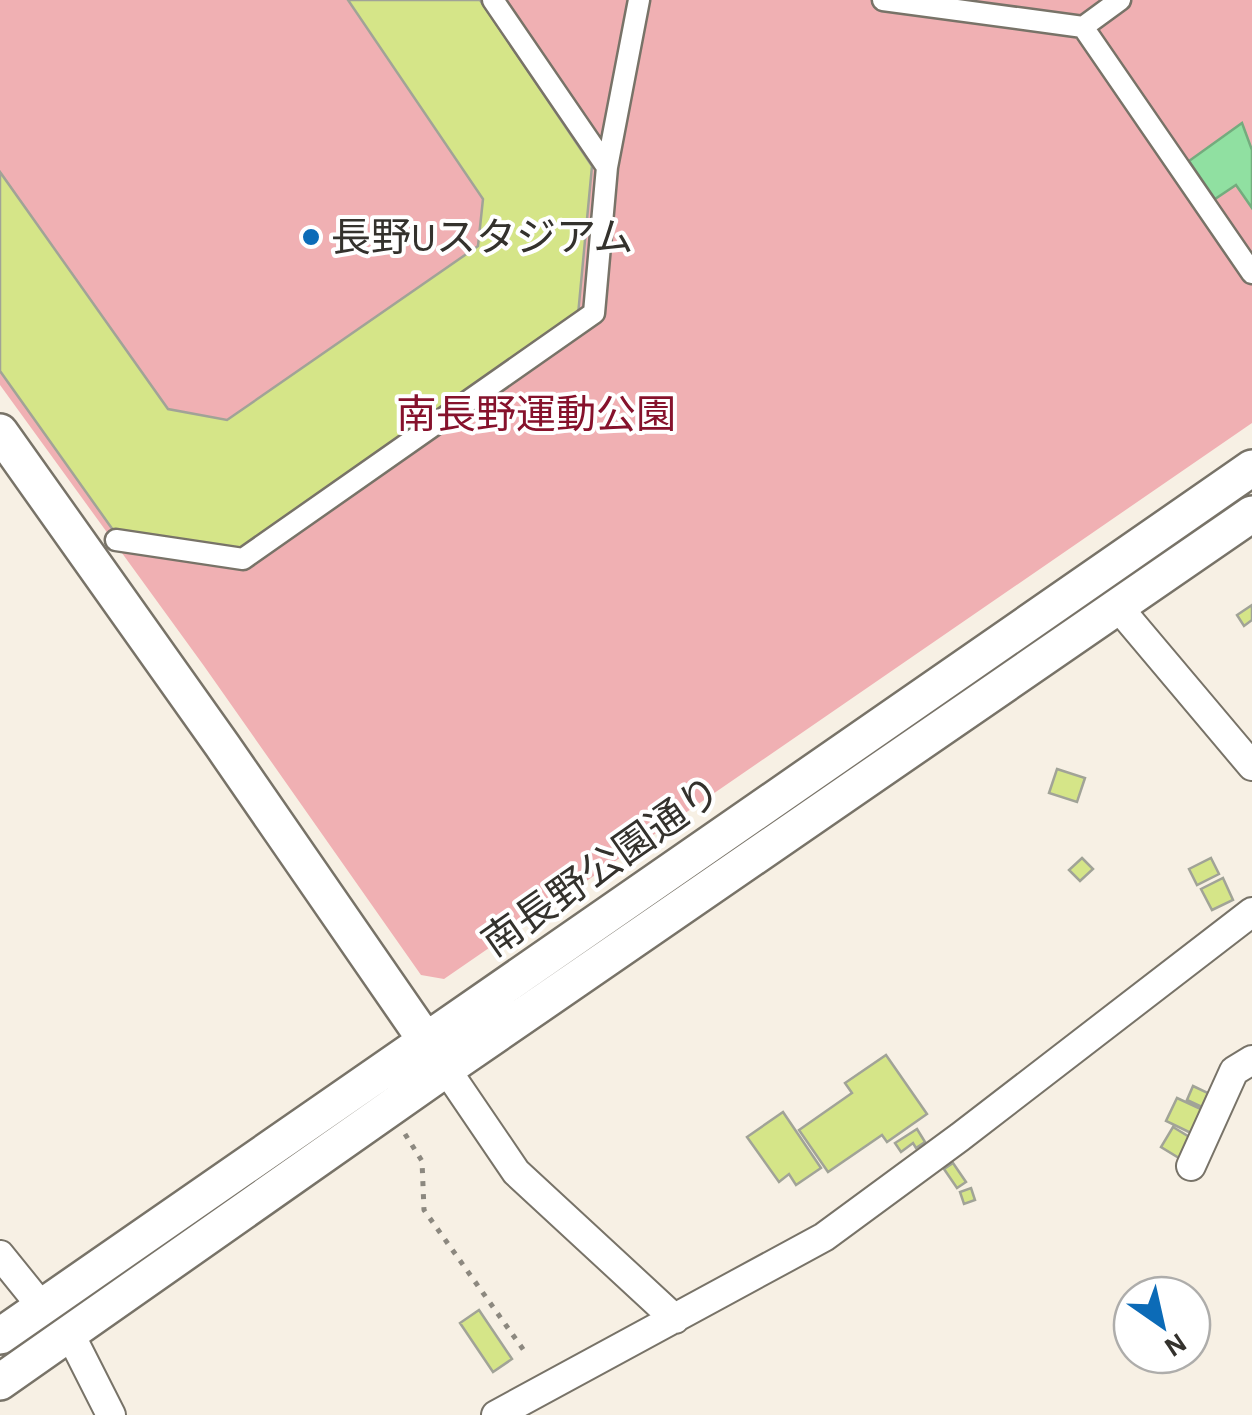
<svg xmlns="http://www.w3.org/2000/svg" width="1252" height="1415" font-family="'Alegreya Sans','Noto Sans JP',sans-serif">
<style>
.green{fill:#f0b0b3}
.water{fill:#90e0a1;stroke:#74ac7e;stroke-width:2.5}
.building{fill:#d5e588;stroke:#a1a397;stroke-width:2.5}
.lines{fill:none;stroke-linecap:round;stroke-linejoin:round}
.pedestrian-casing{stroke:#787368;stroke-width:25}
.minor-casing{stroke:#787368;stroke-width:32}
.tertiary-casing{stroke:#787368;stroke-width:40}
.path{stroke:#8c887f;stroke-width:5;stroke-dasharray:5 8;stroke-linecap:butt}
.pedestrian{stroke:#fff;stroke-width:20}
.minor{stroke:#fff;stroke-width:28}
.tertiary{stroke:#fff;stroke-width:35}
.poi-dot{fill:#0c6bb7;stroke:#fff;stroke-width:4}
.labels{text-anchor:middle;stroke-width:8;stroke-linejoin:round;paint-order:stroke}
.poi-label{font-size:40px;fill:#34322d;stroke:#fff;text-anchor:start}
.park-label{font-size:40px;fill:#86122c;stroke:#fff}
.street-label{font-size:40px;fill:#34322d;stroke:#fff}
</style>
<rect width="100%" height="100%" fill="#f7f0e4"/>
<path class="green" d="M0,0h1252v423l-808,556 -23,-4 -217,-309 -204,-281z"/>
<path class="water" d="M1242,123l10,27v58l-16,-23 -21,14 -26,-38z"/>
<path class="building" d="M348,0h132l112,166 -14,149 -341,241 -119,-19 -118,-166v-199l168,237 59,11 251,-174 5,-47z
M1252,605v15l-8,6 -7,-11z
M1057,769l28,9 -8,24 -28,-9z
M1082,858l11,11 -13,12 -11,-11z
M1211,858l8,16 -22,11 -8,-16z
M1223,878l10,22 -21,10 -11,-21z
M886,1055l41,59 -40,28 -5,-7 -54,37 -29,-42 53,-37 -7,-10z
M1193,1086l15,7 -6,14 -15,-7z
M1177,1098l26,12 -12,23 -25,-12z
M783,1112l38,56 -25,17 -7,-11 -10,8 -32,-45z
M1173,1127l18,11 -12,20 -18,-11z
M917,1129l8,13 -9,6 -3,-5 -12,9 -6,-9z
M953,1163l13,19 -9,6 -13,-19z
M971,1188l4,12 -11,4 -4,-12z
M479,1310l33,49 -19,13 -33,-49z"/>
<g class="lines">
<defs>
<path id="pedestrian" d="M493,0l114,167
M883,0l200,27
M1120,0l-37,27 169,246
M116,540l127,19 351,-246 13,-146 32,-167"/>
<path id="minor" d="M1118,607l134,159
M446,1069l70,103 159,147
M1191,1166l43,-95 18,-11
M0,1255l42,52
M70,1334l41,81
M496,1415l328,-178 136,-100 292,-225"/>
<path id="tertiary" d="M0,432l222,313 216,313
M0,1336l1252,-868
M0,1382l446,-313 806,-555"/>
</defs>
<use href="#pedestrian" class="pedestrian-casing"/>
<use href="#minor" class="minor-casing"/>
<use href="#tertiary" class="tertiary-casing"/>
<path class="path" d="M405,1134l17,27 2,49 101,142"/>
<use href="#pedestrian" class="pedestrian"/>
<use href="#minor" class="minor"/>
<use href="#tertiary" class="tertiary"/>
</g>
<circle class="poi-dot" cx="311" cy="237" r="10"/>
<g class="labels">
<g class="poi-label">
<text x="331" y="251">長野Uスタジアム</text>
</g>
<g class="park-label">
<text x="536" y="428">南長野運動公園</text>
</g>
<g class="street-label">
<text transform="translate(601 866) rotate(-35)" y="14">南長野公園通り</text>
</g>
</g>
<g transform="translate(1162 1325) rotate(146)"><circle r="48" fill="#ffffff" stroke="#aeadab" stroke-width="2.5"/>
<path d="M0-8L18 38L0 25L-18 38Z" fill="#0c6bb7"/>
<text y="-15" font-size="28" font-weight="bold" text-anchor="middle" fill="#34322d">N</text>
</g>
</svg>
